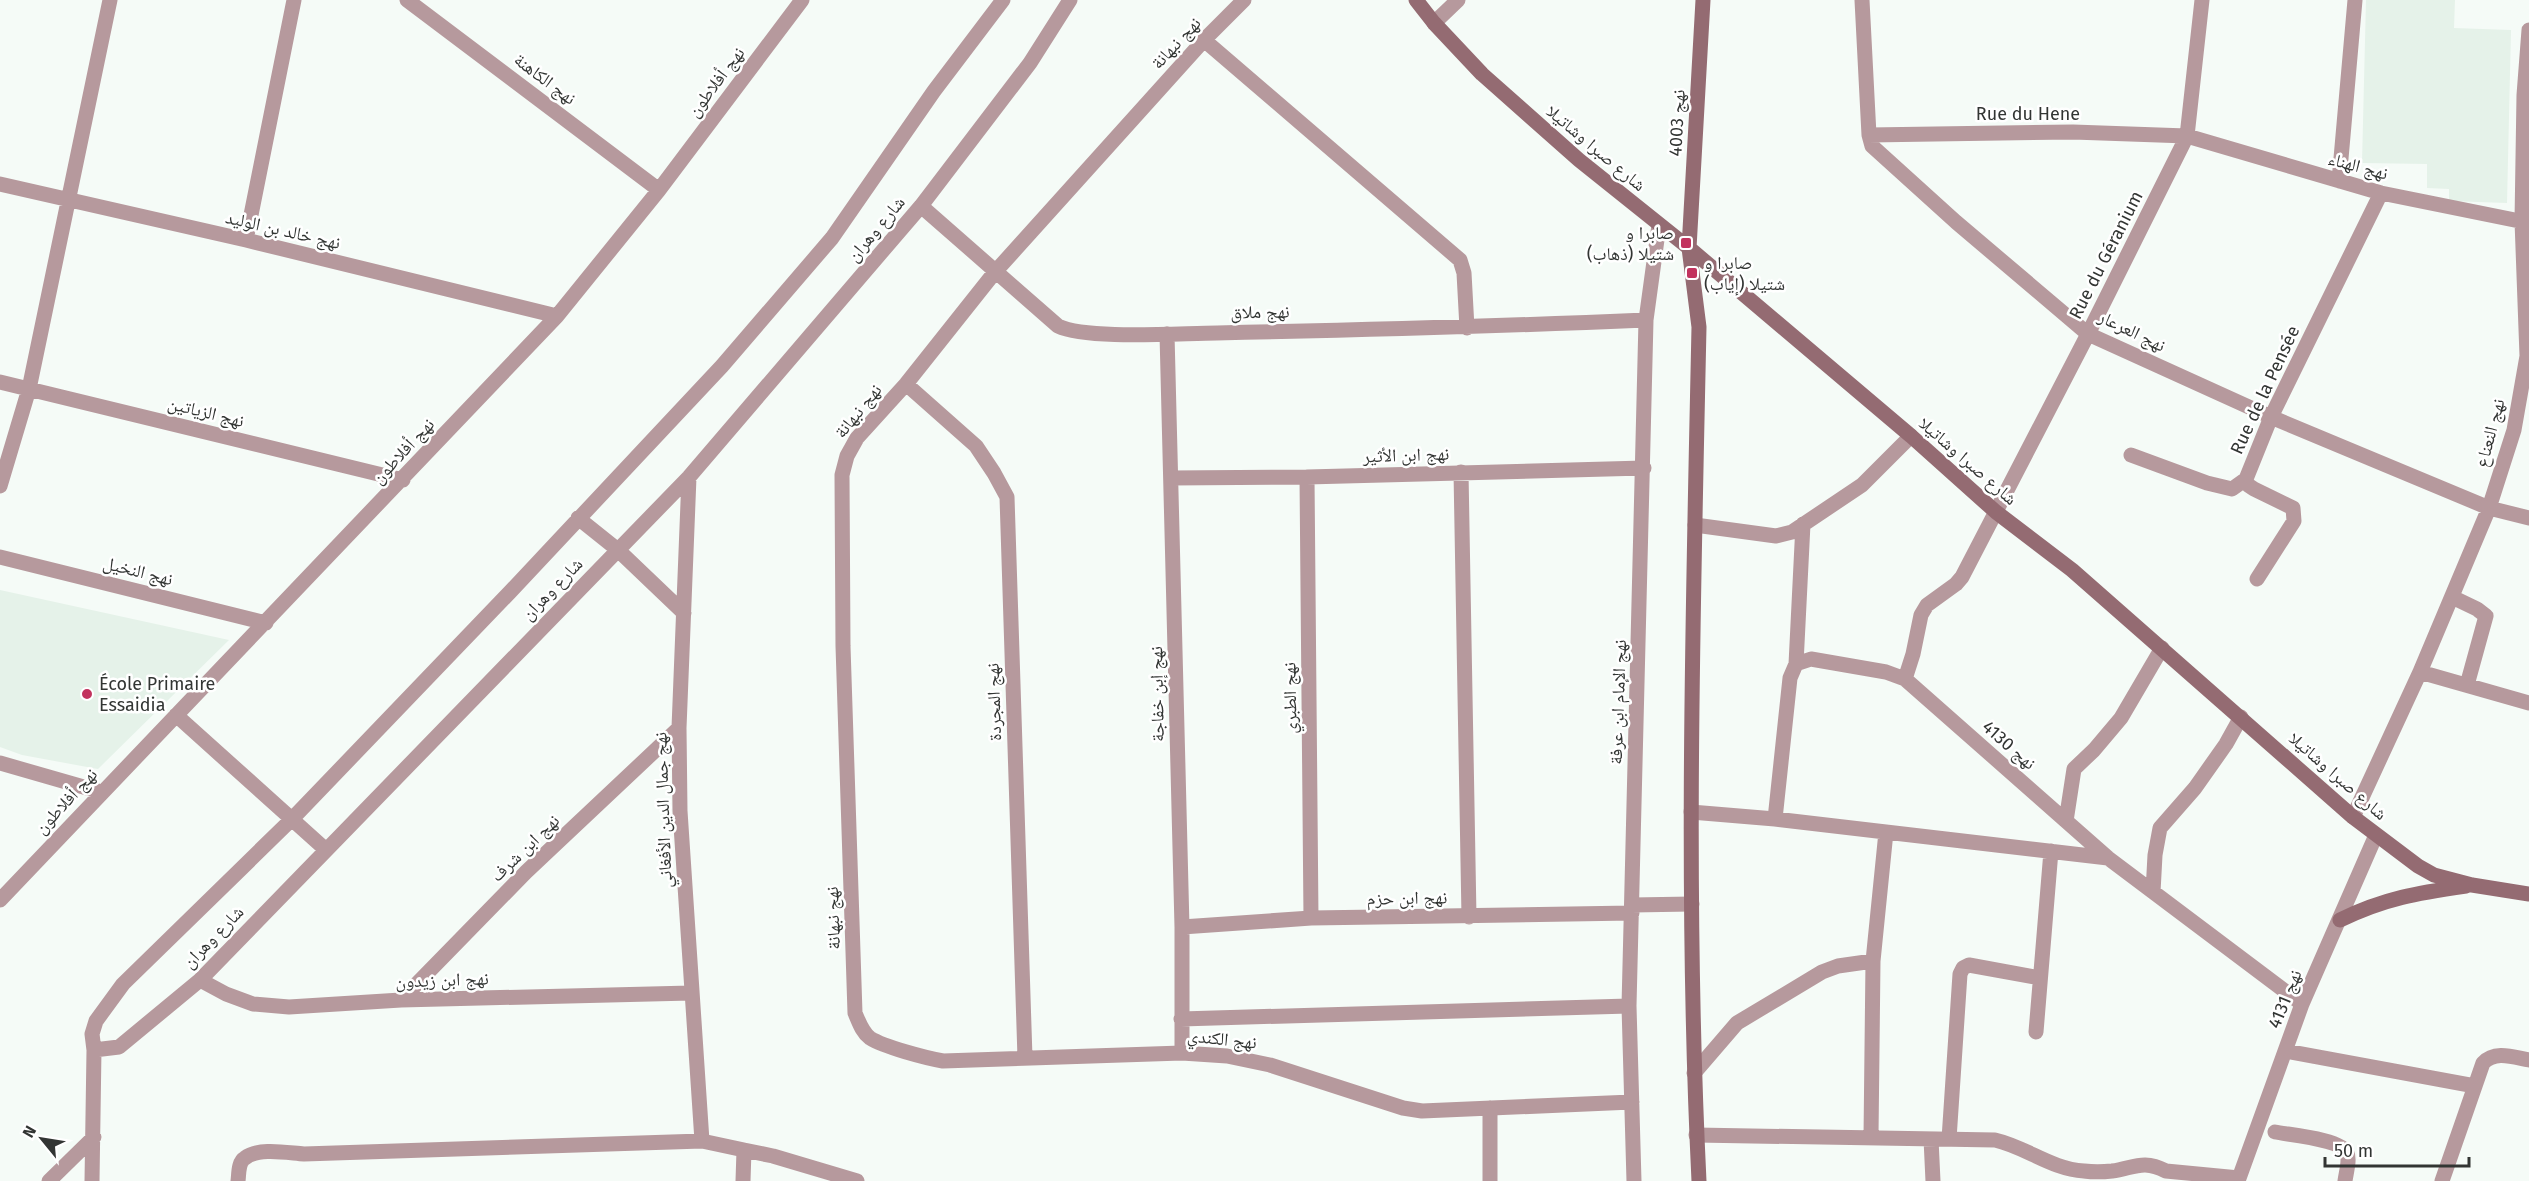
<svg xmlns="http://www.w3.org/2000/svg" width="2529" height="1181" font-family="'Fira Sans','Noto Naskh Arabic',sans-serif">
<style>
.built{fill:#e5f2e9}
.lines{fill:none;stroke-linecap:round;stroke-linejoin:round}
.street{stroke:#b6999d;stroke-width:15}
.secondary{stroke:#946b72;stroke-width:15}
.poi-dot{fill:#c2335e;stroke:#fff;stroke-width:2}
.labels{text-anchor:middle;stroke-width:5;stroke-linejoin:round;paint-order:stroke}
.street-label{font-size:18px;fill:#323533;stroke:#fff}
.poi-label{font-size:18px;fill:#323533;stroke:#fff;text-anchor:start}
</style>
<rect width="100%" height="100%" fill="#f5fbf7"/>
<path class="built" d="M2366,0h89l-1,28 57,2 -4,173 -58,-2v-12l-22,-1v-24l-65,-1z
M0,590l229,50 -131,129 -76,-14 -22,-8z"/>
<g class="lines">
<path class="street" d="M407,0l252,190
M1244,0l-40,40 -209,232 -89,112 -49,54 -10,18 -5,19 1,171 12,367c4,9 7,19 15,25 14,9 56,20 73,23l239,-8 45,3 43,9 133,43 19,3 210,-9
M1862,0l7,135 3,11 84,76 132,112 183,83 218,91 40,10
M1434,23l24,-23
M1204,40l256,220 4,13 3,55
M1869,135l204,-3 114,4 194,57 148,30
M2339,181l16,-181
M0,184l246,56 311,76
M921,206l137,120c29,14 123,7 159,7 143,-3 286,-7 429,-13
M246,240l48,-240
M1167,334l15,593v126
M0,382l403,98
M906,384l70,62 18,27 13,24 18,561
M2131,455l76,28 25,6 14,-10
M1461,472l8,445
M689,477l-10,251 1,83 22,330
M1307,477l4,441
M1171,478l136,-1 337,-9
M0,486l29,-97 81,-389
M578,518l40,32 66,63
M1695,525l81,11 16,-4 70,-47 49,-49
M0,557l266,66
M2257,579l37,-58 -1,-13 -39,-19 -6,-4 -2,-6 25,-62 110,-224
M2452,597l25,12 9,7 -19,69
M1796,664l7,-140
M2420,672l109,31
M1905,679l8,-25 8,-39 6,-10 29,-21 6,-7 126,-243 99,-198 15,-136
M176,715l149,134
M0,763l101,29
M1691,812l84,7 333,39
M2353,817l67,-145 69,-164 25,-78 13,-74 -5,-135 2,-126 5,-65
M1775,819l15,-141 6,-14 15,-5 75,13 19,7 203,179 194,146
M2066,821l8,-52 20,-19 27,-32 41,-70
M2153,892l2,-37 5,-27 35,-40 31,-44 15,-27
M0,900l557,-584 102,-126 143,-190
M1632,905l60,-1
M1182,927l129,-9 321,-5
M200,980l26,14 27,10 36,3 112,-7 290,-7
M401,1000l125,-128 153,-144
M1181,1019l448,-13
M2036,1032l15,-181
M94,1050l-2,-16 4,-13 27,-37 169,-165 218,-227 212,-226 110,-128 102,-147 69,-91
M2285,1051l190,35
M1694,1073l43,-50 85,-51 16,-6 35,-5 13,-129
M1490,1108v73
M2275,1132c15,3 66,7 72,21 3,7 -1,20 -2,28
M1696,1135l299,5c31,7 56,29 89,31 8,1 19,1 28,0 22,-3 31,-12 54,0l73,7
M1871,1137l2,-176
M1931,1139l2,42
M1949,1139l11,-165 3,-6 6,-3 71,13
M744,1150l29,6 84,25
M49,1181l45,-44
M92,1181l2,-131 25,-3 81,-67 489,-503 232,-271 109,-143 40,-63
M238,1181c1,-7 0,-19 7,-23 14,-11 43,-5 59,-4l398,-13 42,9 -1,31
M1634,1181l-5,-175 17,-686 13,-95
M2238,1181l64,-177 74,-169
M2442,1181l41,-118c12,-13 30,-6 46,-3"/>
<path class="secondary" d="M1416,0l18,23 48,51 97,86 110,88 222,188 85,76 76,58 281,247 65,49 16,9 38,10 57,9
M2340,920c45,-22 78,-27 126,-34
M1699,1181c-14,-284 -6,-570 0,-854l-10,-79 14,-248"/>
</g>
<g class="poi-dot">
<rect x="1680" y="237" width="12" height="12" rx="3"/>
<rect x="1686" y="267" width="12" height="12" rx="3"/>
<circle cx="87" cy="694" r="6"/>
</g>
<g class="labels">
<g class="street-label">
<text transform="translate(1176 43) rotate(-47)" y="6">نهج نبهانة</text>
<text transform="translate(545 79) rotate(37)" y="6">نهج الكاهنة</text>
<text transform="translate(716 82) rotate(-53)" y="6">نهج أفلاطون</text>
<text x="2028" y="120">Rue du Hene</text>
<text transform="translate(1677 123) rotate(-87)" y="6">نهج 4003</text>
<text transform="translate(1596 148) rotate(40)" y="6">شارع صبرا وشاتيلا</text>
<text transform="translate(2358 166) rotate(15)" y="6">نهج الهناء</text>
<text transform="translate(876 229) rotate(-50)" y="6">شارع وهران</text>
<text transform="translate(283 230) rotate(13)" y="6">نهج خالد بن الوليد</text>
<text transform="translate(2106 255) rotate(-63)" y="6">Rue du Géranium</text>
<text transform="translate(1260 312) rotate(-1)" y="6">نهج ملاق</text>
<text transform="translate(2132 331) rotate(26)" y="6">نهج العرعار</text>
<text transform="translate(2265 390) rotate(-65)" y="6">Rue de la Pensée</text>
<text transform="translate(858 411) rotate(-51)" y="6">نهج نبهانة</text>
<text transform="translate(206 412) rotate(14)" y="6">نهج الزياتين</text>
<text transform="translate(2490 433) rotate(-75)" y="6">نهج النعناع</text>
<text transform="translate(403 451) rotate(-47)" y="6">نهج أفلاطون</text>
<text transform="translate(1406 455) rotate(-2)" y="6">نهج ابن الأثير</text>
<text transform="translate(1968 461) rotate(41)" y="6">شارع صبرا وشاتيلا</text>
<text transform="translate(138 571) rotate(14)" y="6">نهج النخيل</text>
<text transform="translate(552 589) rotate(-46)" y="6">شارع وهران</text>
<text transform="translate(1157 694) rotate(-91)" y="6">نهج إبن خفاجة</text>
<text transform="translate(1290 698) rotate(-91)" y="6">نهج الطبري</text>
<text transform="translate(994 702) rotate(-92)" y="6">نهج المجردة</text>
<text transform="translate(1618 702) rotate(-88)" y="6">نهج الإمام ابن عرفة</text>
<text transform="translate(2009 745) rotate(41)" y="6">نهج 4130</text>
<text transform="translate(2338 776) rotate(41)" y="6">شارع صبرا وشاتيلا</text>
<text transform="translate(66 801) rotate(-47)" y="6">نهج أفلاطون</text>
<text transform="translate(663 810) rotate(-92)" y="6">نهج جمال الدين الأفغاني</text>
<text transform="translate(525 848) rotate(-44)" y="6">نهج ابن شرف</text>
<text transform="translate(1407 898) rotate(-1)" y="6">نهج ابن حزم</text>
<text transform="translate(833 918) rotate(-92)" y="6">نهج نبهانة</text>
<text transform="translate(213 937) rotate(-46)" y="6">شارع وهران</text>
<text transform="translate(442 980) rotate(-2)" y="6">نهج ابن زيدون</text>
<text transform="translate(2285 999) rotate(-68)" y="6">نهج 4131</text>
<text transform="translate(1222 1039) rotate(6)" y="6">نهج الكندي</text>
</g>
<g class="poi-label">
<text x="1674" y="239" text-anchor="end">صابرا و<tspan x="1674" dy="21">شتيلا (ذهاب)</tspan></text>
<text x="1704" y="269">صابرا و<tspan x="1704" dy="21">شتيلا (إياب)</tspan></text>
<text x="99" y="690">École Primaire<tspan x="99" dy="21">Essaidia</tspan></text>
</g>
</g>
<g transform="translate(42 1139) rotate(300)" stroke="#ffffff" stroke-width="4.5" paint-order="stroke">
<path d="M0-4.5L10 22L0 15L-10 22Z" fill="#323533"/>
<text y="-9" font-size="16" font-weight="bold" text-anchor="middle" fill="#323533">N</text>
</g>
<path d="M2325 1157v9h144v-9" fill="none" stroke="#323533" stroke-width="3"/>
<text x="2334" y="1157" font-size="18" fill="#323533" stroke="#ffffff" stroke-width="4.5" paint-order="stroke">50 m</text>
</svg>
